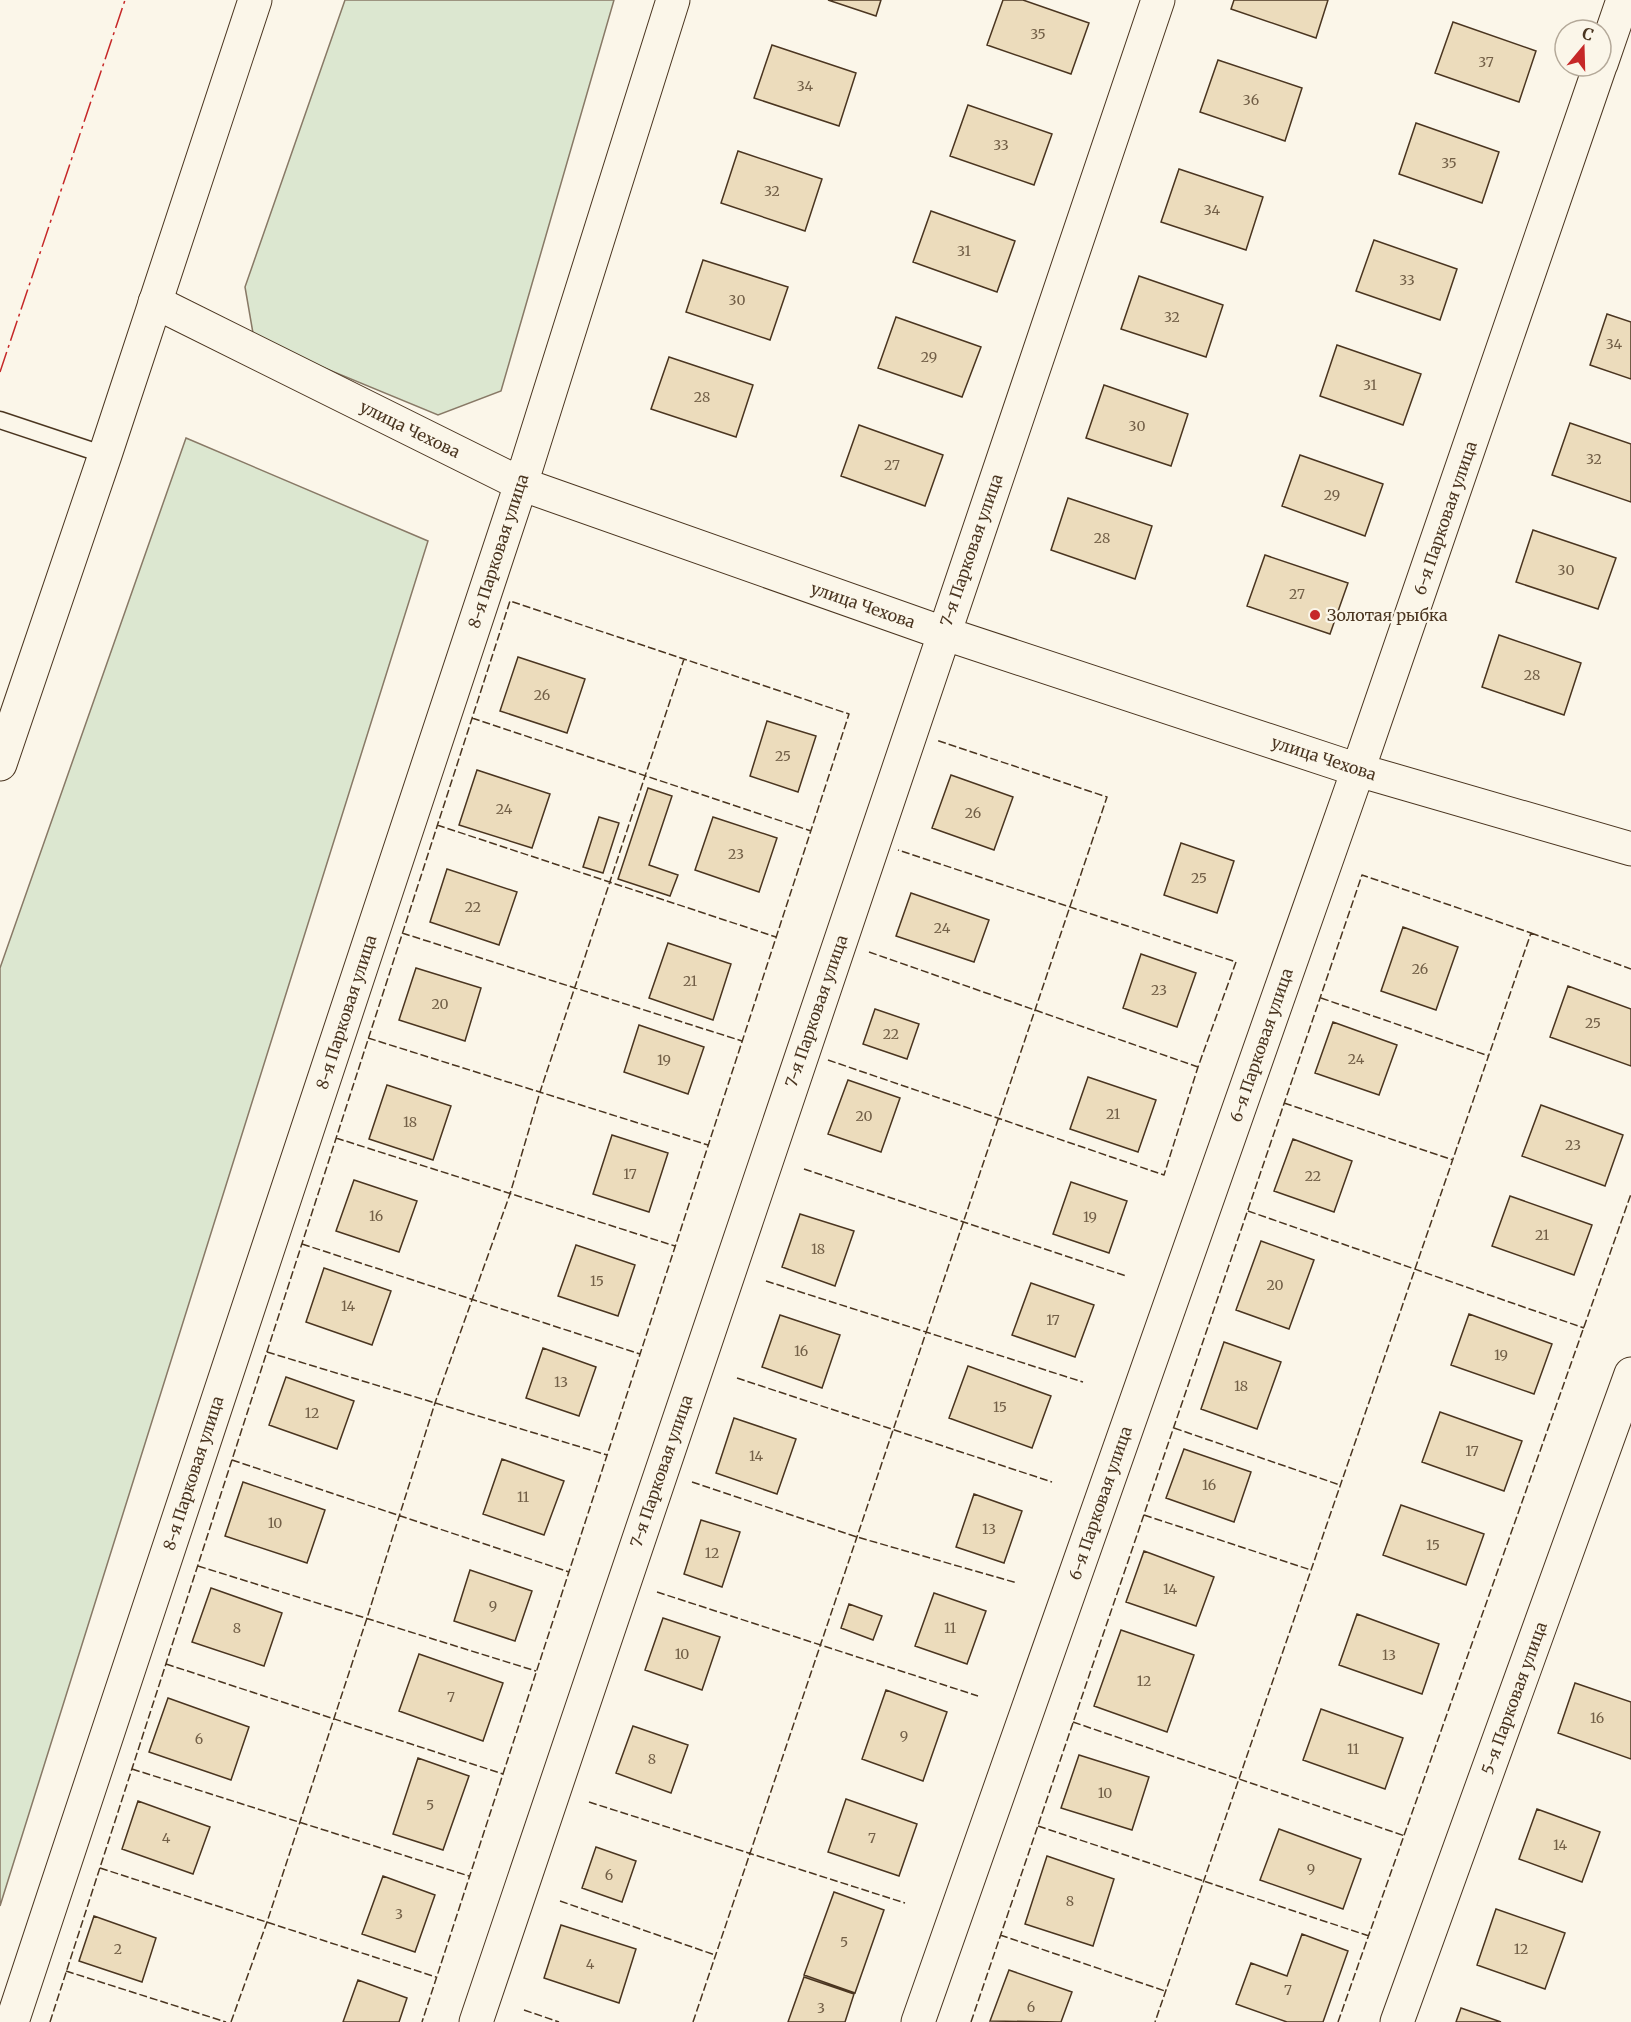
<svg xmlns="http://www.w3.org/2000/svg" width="1631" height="2022" font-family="Merriweather,serif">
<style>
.green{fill:#dce7d0;stroke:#887966;stroke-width:1.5}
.building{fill:#ecdcbc;stroke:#4a3520;stroke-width:1.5}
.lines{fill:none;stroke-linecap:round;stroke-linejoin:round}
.lane-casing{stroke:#4a3520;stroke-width:19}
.street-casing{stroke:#4a3520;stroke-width:35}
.secondary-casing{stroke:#4a3520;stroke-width:35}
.lane{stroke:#fbf6e9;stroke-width:16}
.street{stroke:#fbf6e9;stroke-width:33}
.secondary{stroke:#fbf6e9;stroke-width:33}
.fence{stroke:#4a3520;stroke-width:1.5;stroke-dasharray:8 3;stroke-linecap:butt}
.power{stroke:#c62828;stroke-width:1.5;stroke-dasharray:21 4.5 3 4.5;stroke-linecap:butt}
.poi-dot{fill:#c62828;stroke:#fbf6e9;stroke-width:2}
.labels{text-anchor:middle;stroke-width:4.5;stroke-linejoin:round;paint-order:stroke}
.number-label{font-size:14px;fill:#725f47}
.street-label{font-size:16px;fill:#4a3520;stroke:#fbf6e9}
.poi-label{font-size:16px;fill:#4a3520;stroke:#fbf6e9;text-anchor:start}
</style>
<rect width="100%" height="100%" fill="#fbf6e9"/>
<path class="green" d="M345,0h269l-113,391 -63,24 -184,-76 -9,-52z
M186,438l242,103 -428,1365v-938z"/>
<path class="building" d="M828,0h53l-5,16z
M1003,0h20l66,23 -18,51 -84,-29z
M1234,0h94l-12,38 -85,-29z
M1453,22l83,29 -17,51 -84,-29z
M772,45l84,28 -17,53 -85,-28z
M1218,60l84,28 -17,53 -85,-29z
M968,105l84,29 -18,51 -84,-29z
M1416,123l83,29 -17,51 -83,-29z
M738,151l84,28 -17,52 -84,-28z
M1179,169l84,28 -17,53 -85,-28z
M931,211l84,30 -18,51 -84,-30z
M1374,240l83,29 -17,51 -84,-29z
M703,260l85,27 -18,53 -84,-28z
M1139,276l84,29 -17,52 -85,-28z
M1607,314l24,8v57l-41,-14z
M896,317l85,30 -19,50 -84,-29z
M1337,345l84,29 -18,51 -83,-29z
M669,357l84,28 -17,52 -85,-28z
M1104,385l84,29 -17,52 -85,-28z
M1570,423l61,21v58l-79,-27z
M859,425l84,30 -18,51 -84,-30z
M1300,455l83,29 -18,52 -83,-30z
M1068,498l84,28 -17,53 -84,-29z
M1533,530l83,28 -18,51 -82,-27z
M1265,555l83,28 -18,51 -83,-28z
M1499,635l82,28 -17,52 -82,-28z
M518,657l67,22 -18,54 -67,-22z
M767,721l49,15 -18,56 -48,-16z
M477,770l73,24 -18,54 -73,-23z
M951,775l62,22 -19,53 -62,-22z
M648,788l24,8 -23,69 29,10 -8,21 -52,-17z
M599,817l20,6 -16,50 -20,-6z
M713,817l64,21 -18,54 -64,-22z
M1181,843l53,18 -17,52 -53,-18z
M447,869l70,23 -18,53 -69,-23z
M911,893l78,27 -15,42 -78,-26z
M1403,927l55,20 -22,63 -55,-19z
M668,943l63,21 -18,56 -64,-22z
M1141,954l55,19 -19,54 -54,-19z
M416,968l65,20 -16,53 -66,-21z
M1568,986l63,23v57l-81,-29z
M875,1009l44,15 -12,35 -44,-15z
M1333,1022l64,23 -18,50 -64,-22z
M639,1025l65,22 -16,47 -64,-22z
M1088,1077l68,23 -18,52 -68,-23z
M848,1080l52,18 -19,54 -53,-18z
M387,1085l64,21 -18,54 -64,-21z
M1541,1105l82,30 -18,51 -83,-30z
M612,1135l56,18 -19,59 -56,-18z
M1293,1139l59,22 -18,51 -60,-21z
M354,1180l63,21 -18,51 -63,-21z
M1071,1182l56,19 -18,52 -56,-19z
M1510,1196l82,29 -18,50 -82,-29z
M800,1214l54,17 -19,55 -53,-19z
M1261,1241l53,19 -25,69 -53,-19z
M576,1245l59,20 -17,51 -60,-20z
M324,1268l67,23 -19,54 -66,-23z
M1031,1283l63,22 -19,52 -63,-22z
M1469,1314l83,30 -18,50 -83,-29z
M780,1315l60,20 -18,53 -60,-21z
M1224,1342l57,20 -24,67 -56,-20z
M543,1348l53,19 -17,49 -53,-18z
M968,1366l83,30 -19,52 -83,-30z
M286,1377l68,24 -17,48 -68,-24z
M1440,1412l82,29 -18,50 -82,-29z
M734,1418l62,21 -19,55 -61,-21z
M1184,1449l67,23 -17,50 -68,-24z
M502,1459l62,22 -20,54 -61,-21z
M243,1482l82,28 -18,53 -82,-27z
M974,1494l48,17 -18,52 -48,-16z
M1401,1505l83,29 -18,51 -83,-30z
M701,1520l39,12 -18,55 -38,-13z
M1144,1551l70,26 -18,49 -70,-24z
M470,1570l62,21 -17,50 -61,-20z
M211,1588l71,25 -18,53 -72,-24z
M934,1593l52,18 -19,53 -52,-18z
M849,1604l33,12 -9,24 -32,-12z
M1357,1614l82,30 -17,50 -83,-29z
M663,1618l57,19 -18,53 -57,-20z
M1121,1630l73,25 -27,77 -73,-26z
M419,1654l84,29 -20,58 -84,-30z
M1575,1683l56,19v57l-73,-26z
M886,1690l61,22 -24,69 -61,-22z
M168,1698l81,29 -18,53 -82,-28z
M1321,1709l82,29 -18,51 -82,-29z
M633,1726l55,19 -17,48 -55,-20z
M1079,1755l70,22 -17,53 -71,-22z
M418,1758l51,18 -26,74 -50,-16z
M846,1799l71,25 -18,52 -71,-24z
M138,1801l72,26 -17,47 -71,-25z
M1537,1809l63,23 -18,50 -63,-23z
M1279,1829l82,30 -18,50 -83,-29z
M596,1847l40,14 -14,41 -40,-14z
M1047,1856l67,23 -21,67 -68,-22z
M383,1876l52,19 -20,57 -53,-18z
M834,1892l50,18 -29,83 -51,-18z
M1496,1909l69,24 -20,56 -68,-24z
M94,1916l62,22 -14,44 -63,-21z
M561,1925l75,24 -17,54 -75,-25z
M1302,1934l46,17 -25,71h-36l-51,-18 15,-41 36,13z
M1009,1970l63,22 -11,30 -71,-1z
M804,1977l50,17 -9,28h-57z
M358,1980l49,18 -8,24h-56z
M1461,2008l40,14h-45z"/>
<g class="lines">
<defs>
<path id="lane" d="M0,420l105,35"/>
<path id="street" d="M1601,64l22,-64
M155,302l366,182 422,149 415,137 273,79
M12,2022l509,-1538 152,-484
M476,2022l682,-2022
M918,2022l440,-1252 242,-704
M1397,2022l234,-648"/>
<path id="secondary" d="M0,764l105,-309 150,-455"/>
</defs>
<use href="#lane" class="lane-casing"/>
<use href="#street" class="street-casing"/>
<use href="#secondary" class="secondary-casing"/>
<use href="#lane" class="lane"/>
<use href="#street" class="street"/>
<use href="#secondary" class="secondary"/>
<path class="fence" d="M472,718l339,113
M437,825l339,112
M402,933l340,108
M1531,933l100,36
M869,952l329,115
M1321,998l168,58
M368,1038l340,107
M828,1060l336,115 34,-108 38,-105 -338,-112
M1284,1103l169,57
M336,1138l339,108
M804,1169l322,107
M1248,1211l336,117
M302,1244l338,110
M766,1281l317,101
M267,1352l340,103
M737,1378l315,104
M1174,1428l166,57
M232,1460l337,112
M692,1482l165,55 160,46
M1144,1515l167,55
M198,1566l338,105
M657,1592l321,104
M166,1664l337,110
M1073,1722l332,114
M132,1769l337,107
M589,1802l316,101
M1038,1826l331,110
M100,1868l336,109
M560,1901l155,54
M1000,1935l165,56
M66,1971l160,51
M524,2010l35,12
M50,2022l460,-1421 339,113 -427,1308
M231,2022l36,-100 100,-304 68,-215 75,-209 30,-102 144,-433
M693,2022l414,-1225 -171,-57
M971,2022l391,-1147 169,58 -376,1089
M1338,2022l293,-828"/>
<path class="power" d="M0,372l125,-372"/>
</g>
<circle class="poi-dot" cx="1315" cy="615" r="6"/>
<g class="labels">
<g class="number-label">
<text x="1038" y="39">35</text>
<text x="1486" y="67">37</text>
<text x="805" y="91">34</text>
<text x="1251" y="105">36</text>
<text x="1001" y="150">33</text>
<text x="1449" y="168">35</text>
<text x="772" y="196">32</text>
<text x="1212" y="215">34</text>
<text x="964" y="256">31</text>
<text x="1407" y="285">33</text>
<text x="737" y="305">30</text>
<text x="1172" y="322">32</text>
<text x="1614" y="349">34</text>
<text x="929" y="362">29</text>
<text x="1370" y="390">31</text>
<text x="702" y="402">28</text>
<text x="1137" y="431">30</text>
<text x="1594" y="464">32</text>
<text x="892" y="470">27</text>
<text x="1332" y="500">29</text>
<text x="1102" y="543">28</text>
<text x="1566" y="575">30</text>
<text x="1297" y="599">27</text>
<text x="1532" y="680">28</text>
<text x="542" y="700">26</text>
<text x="783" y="761">25</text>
<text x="504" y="814">24</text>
<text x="973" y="818">26</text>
<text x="736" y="859">23</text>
<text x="1199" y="883">25</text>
<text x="473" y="912">22</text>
<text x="942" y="933">24</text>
<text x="1420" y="974">26</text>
<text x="690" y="986">21</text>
<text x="1159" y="995">23</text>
<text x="440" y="1009">20</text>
<text x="1593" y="1028">25</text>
<text x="891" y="1039">22</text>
<text x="1356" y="1064">24</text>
<text x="664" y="1065">19</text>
<text x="1113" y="1119">21</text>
<text x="864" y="1121">20</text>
<text x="410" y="1127">18</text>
<text x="1573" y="1150">23</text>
<text x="630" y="1179">17</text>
<text x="1313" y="1181">22</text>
<text x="376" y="1221">16</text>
<text x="1090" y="1222">19</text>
<text x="1542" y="1240">21</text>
<text x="818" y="1254">18</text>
<text x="597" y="1286">15</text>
<text x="1275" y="1290">20</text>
<text x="348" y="1311">14</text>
<text x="1053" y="1325">17</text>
<text x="801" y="1356">16</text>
<text x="1501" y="1360">19</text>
<text x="561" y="1387">13</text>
<text x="1241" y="1391">18</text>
<text x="1000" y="1412">15</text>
<text x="312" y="1418">12</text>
<text x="1472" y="1456">17</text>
<text x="756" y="1461">14</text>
<text x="1209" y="1490">16</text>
<text x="523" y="1502">11</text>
<text x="275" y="1528">10</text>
<text x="989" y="1534">13</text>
<text x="1433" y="1550">15</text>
<text x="712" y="1558">12</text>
<text x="1170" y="1594">14</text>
<text x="493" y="1611">9</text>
<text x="237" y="1633">8</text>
<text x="950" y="1633">11</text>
<text x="682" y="1659">10</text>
<text x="1389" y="1660">13</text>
<text x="1144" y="1686">12</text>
<text x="451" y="1702">7</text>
<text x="1597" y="1723">16</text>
<text x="904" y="1741">9</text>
<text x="199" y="1744">6</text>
<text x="1353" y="1754">11</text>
<text x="652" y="1764">8</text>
<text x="1105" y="1798">10</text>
<text x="430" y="1810">5</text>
<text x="166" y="1843">4</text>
<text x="872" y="1843">7</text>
<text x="1560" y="1850">14</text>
<text x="1311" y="1874">9</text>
<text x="609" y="1880">6</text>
<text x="1070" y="1906">8</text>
<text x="399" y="1919">3</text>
<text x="844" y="1947">5</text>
<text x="118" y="1954">2</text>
<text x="1521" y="1954">12</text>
<text x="590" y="1969">4</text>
<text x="1288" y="1995">7</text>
<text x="1031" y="2012">6</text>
<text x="821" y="2013">3</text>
</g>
<g class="street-label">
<text transform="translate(410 429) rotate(26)" y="6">улица Чехова</text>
<text transform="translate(1445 518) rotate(-71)" y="6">6-я Парковая улица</text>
<text transform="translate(971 550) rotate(-71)" y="6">7-я Парковая улица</text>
<text transform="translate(498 551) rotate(-72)" y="6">8-я Парковая улица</text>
<text transform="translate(863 605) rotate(19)" y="6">улица Чехова</text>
<text transform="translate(1324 758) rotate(18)" y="6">улица Чехова</text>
<text transform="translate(816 1011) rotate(-71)" y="6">7-я Парковая улица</text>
<text transform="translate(346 1012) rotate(-72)" y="6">8-я Парковая улица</text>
<text transform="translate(1261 1045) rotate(-71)" y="6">6-я Парковая улица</text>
<text transform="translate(661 1471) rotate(-71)" y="6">7-я Парковая улица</text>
<text transform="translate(193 1473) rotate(-72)" y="6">8-я Парковая улица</text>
<text transform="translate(1100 1503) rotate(-71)" y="6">6-я Парковая улица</text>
<text transform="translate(1514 1698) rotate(-70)" y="6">5-я Парковая улица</text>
</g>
<g class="poi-label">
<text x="1327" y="621">Золотая рыбка</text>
</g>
</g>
<g transform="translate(1583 48) rotate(19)"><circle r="28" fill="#fbf6e9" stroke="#b4a999" stroke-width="1.5"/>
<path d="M0-4.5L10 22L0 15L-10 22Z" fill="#c62828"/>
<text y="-9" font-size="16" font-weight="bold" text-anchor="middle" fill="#4a3520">С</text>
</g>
</svg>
